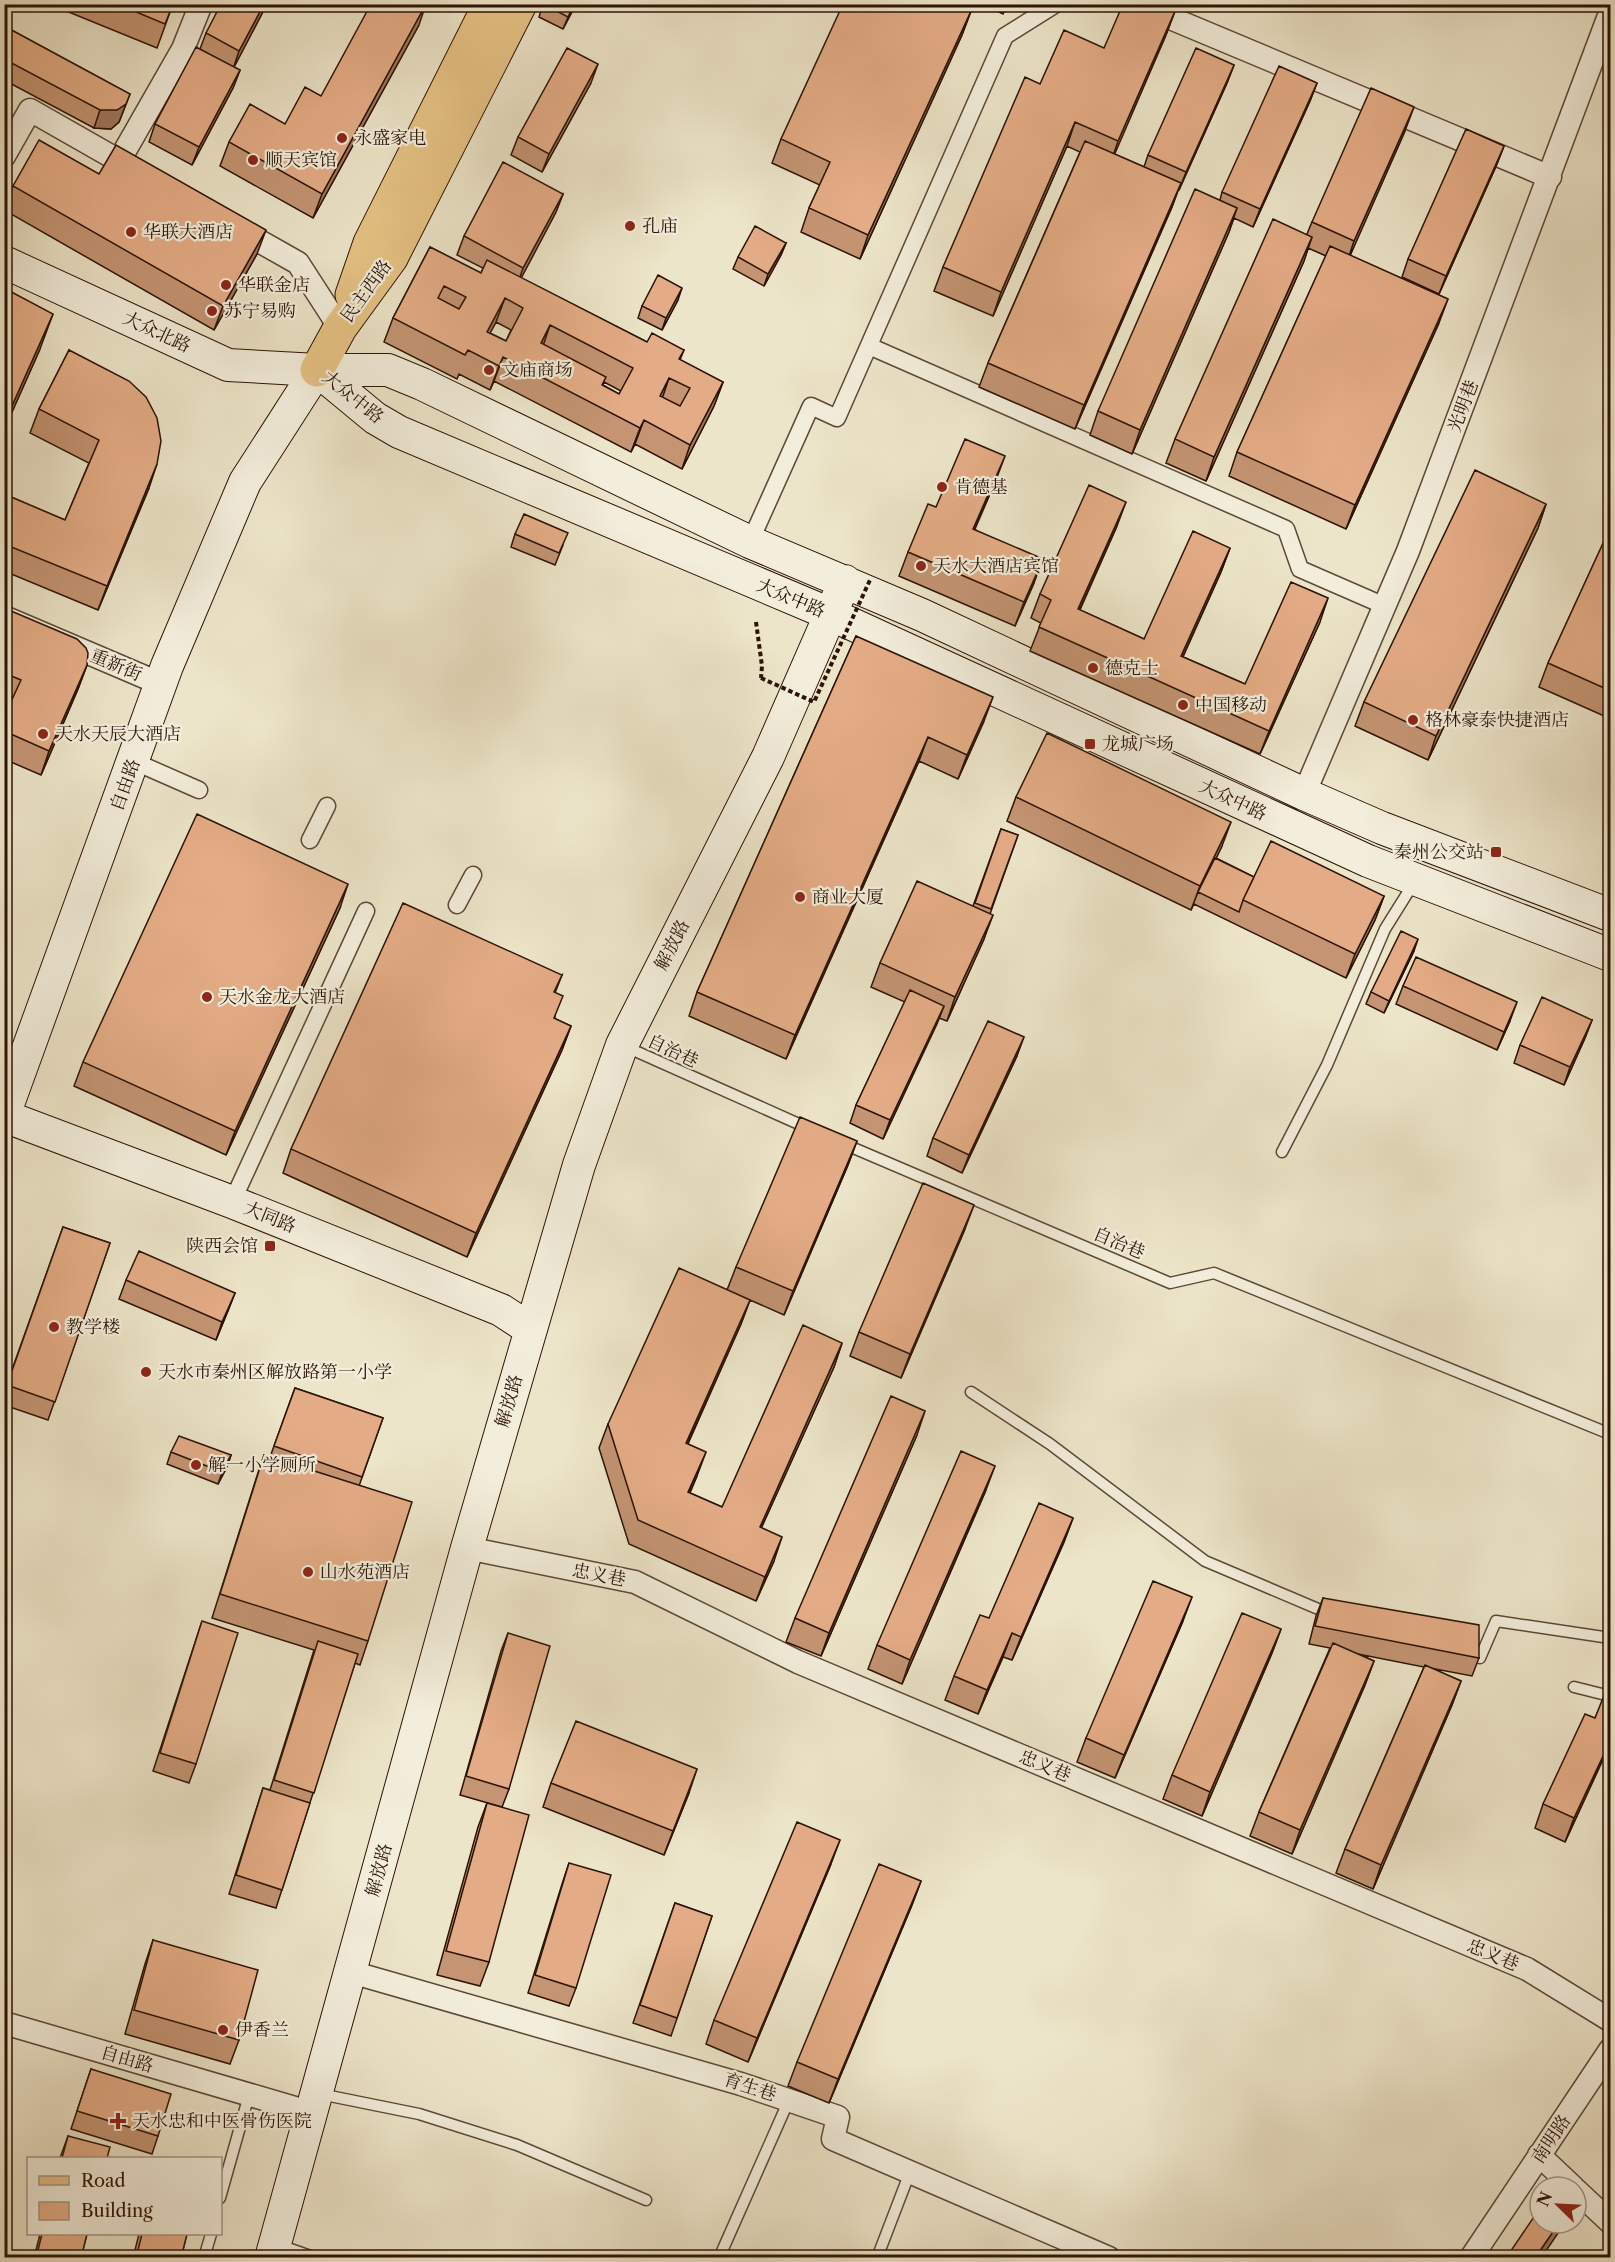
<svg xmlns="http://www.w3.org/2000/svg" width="1615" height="2262" font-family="'Libre Caslon Text','Noto Serif SC',serif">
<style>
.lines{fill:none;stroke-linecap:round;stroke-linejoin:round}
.service-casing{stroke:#5c4837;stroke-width:13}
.pedestrian-casing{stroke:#5c4837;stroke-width:19}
.minor-casing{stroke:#5c4837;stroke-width:25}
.secondary-casing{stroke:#2c1306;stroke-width:34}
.primary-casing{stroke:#2c1306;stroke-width:35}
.path{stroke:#2c1306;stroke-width:4;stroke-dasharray:4.5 3;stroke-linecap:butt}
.service{stroke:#f3eedc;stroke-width:10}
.pedestrian{stroke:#f3eedc;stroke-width:16}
.minor{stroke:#f3eedc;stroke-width:22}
.secondary{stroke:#f3eedc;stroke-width:32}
.primary{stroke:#e6c284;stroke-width:33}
.path-bridge{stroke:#2c1306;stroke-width:4;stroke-dasharray:4.5 3;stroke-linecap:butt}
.wall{fill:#c49473;stroke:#2c1306;stroke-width:1.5;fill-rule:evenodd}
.shaded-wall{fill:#a0785e;stroke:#2c1306;stroke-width:1.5}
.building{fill:#e4ac86;stroke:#2c1306;stroke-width:1.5;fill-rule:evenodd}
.poi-dot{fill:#8f2418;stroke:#f3eedc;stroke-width:2}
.labels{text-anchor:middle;stroke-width:4.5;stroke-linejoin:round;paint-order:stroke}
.poi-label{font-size:18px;fill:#2c1306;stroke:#f3eedc;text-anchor:start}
.street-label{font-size:18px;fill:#2c1306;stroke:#f3eedc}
</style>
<rect width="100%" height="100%" fill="#ede5c9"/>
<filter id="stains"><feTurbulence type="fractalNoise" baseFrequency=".00333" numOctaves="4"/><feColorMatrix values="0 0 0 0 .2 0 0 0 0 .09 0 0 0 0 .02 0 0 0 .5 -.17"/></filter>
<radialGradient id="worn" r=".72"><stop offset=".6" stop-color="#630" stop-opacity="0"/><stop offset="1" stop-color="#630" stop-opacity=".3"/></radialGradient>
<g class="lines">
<defs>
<path id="service" d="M624,1046l186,83
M844,1144l326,139 44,-10 396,161
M1282,1152l45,-87 58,-136 30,-48
M971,1392l79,52 155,117 125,53
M1466,1654l14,4 16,-37 114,17
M1574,1687l36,9
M320,2094l99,20 98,31 129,55
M220,2198l29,-103
M276,2244l40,14
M204,2258l7,-24
M719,2258l70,-158
M877,2258l33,-86"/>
<path id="pedestrian" d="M869,346l417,183 14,40 85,37
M750,542l61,-136 26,12 168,-382 51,-32
M133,761l66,29
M310,840l17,-34
M457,905l16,-30
M232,1202l134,-291"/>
<path id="minor" d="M1137,4l413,173
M4,156l26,-46 107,61
M119,161l64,-112 18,-45
M236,228l62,35 42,65
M4,617l157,67
M1304,794l104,-243 202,-538
M467,1548l168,34 163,80 729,307 83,51
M351,1972l390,112 97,33 -5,22 276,119
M4,2023l308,90
M1539,2155l34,32
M1576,2190l34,32
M1471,2258l139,-208"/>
<path id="secondary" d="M4,262l224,103 89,5h71l34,14 328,158 172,73 382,179 78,34 228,87
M317,370l58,48 24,14 431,182 538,247 242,94
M4,1115l163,-449 78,-184 72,-112
M4,1116l228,86 269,108 29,19
M271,2258l196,-710 112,-383 43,-120 146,-288 77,-176"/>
<path id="primary" d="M352,295l18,-52 120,-239
M317,370l23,-42 51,-70 129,-254"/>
</defs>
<use href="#service" class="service-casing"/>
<use href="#pedestrian" class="pedestrian-casing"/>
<use href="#minor" class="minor-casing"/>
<use href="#secondary" class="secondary-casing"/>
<use href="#primary" class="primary-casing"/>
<path class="path" d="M756,622l6,44 -1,12"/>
<use href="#service" class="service"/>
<use href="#pedestrian" class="pedestrian"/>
<use href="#minor" class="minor"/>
<use href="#secondary" class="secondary"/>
<use href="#primary" class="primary"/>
<path class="path-bridge" d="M761,678l53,24 56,-122"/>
</g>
<path class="wall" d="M49,4h124l-16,44z
M267,4l-33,63 6,3 -7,18 -41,77 -43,-23 6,-18 45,-75 6,-16z
M543,4h33l-13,25 -24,-12z
M983,4h24l-4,10z
M971,11l-9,24 -102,224 -59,-27 8,-24 11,-23 -48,-22 9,-24z
M1175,11l-9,24 -52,119 30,13 4,-12 86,-90 -7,18 -48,107h-1l-6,17 -97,222 -96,-42 9,-24 92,-211 -13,-6 -74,170 -59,-25 9,-24 97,-183 64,-36z
M419,25l-106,193 -93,-52 9,-24 56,-18 36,-28z
M4,26l126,68 -11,28 -8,7 -17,-1 -90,-48z
M591,83l-49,89 -31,-17 7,-18z
M1317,83l-7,18 -57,126 -19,-9 -5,14 -97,222 -42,-19 8,-24 122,-211 2,-8z
M1405,131l-55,124 89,68 -93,206 -117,-53 8,-24 89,-196 -18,-8 -4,13 -98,220 -40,-18 9,-24 132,-205 5,-12z
M1504,146l-7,18 -58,130 -37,-17 6,-18z
M99,174l158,80 -43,76 -210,-120 9,-24z
M563,194l-7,18 -35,66 126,64 37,8 -4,10 43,22 -9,24 -32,63 -47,-25 -4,8 -137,-71 -4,9 -31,-16 -2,5 -73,-37 9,-24 37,-71 51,26 2,-5 -26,-13 7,-19zM496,322l15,8 -5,11 -16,-8zM604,382l17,9 -2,3 -16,-9z
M786,243l-5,12 -17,31 -31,-17 5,-12z
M4,288l36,61 -36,81z
M678,300l-16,30 -24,-12 4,-12z
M69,350l80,138 -51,122 -94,-39v-77l61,26 24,-57 -59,-30 9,-24z
M1611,447v16l-5,-2z
M996,480l-21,49 59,54 -19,43 -116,-50 9,-24 28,-45z
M1546,504l-8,24 -110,232 -73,-34 9,-24z
M1117,526l-37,84 64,29 86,-91 -9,24 -38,85 62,27 75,-62 -60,132 -230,-103 11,-28 -10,-5 9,-24z
M1611,526v193l-72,-32 9,-24z
M515,534l48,11 -8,20 -44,-18z
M4,608l83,57 -9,24 -37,86 -37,-16v-42l7,-14 -7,-3z
M856,636l128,85 -26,58 -39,-18 -133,298 -97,-43 8,-24z
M1016,797l206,49 -6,12 38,19 130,19 -9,24 -29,58 -152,-74 -3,6 -184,-89z
M1001,829l17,6 -28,79 -6,25 -37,82 -8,-3 -56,121 -33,-16 6,-18 49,-103 -34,-15 9,-24 93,-57z
M340,908l-114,247 -152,-69 9,-24z
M1414,951l-30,62 -18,-9 5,-12z
M562,975l-7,18v26l16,7 -9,24 -95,207 -184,-84 8,-24z
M1403,986l107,35 -13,29 -101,-46z
M1592,1020l-7,18 -21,47 -50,-22 6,-18z
M1017,1056l-55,117 -35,-17 6,-18z
M1611,1083v25l-6,-1z
M857,1141l-9,24 -64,150 -34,-15 -9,24 -53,120 9,32 -7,17 32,14 120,-164 -8,24 -73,161 13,33 -18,40 -127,-57 -30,-96 9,-24 119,-134 9,-23z
M63,1227l47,16 -62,177 -44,-15v-13z
M965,1229l-64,149 -51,-22 9,-24z
M126,1280l109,13 -19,47 -97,-41z
M295,1388l88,30 -24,68 9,155 -8,24 -5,-2 -79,245 -47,-14 34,-106 7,2 44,-140 -102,-32 44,-139 8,-24 6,2z
M917,1435l-96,221 -35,-14 9,-24z
M171,1452l60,3 -4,12 -9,17 -51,-20z
M986,1490l-84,194 -34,-15 9,-24z
M1073,1518l-9,24 -52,118 -9,-3 -25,57 -33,-14 9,-24 35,-58z
M1323,1598l156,60 -7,18 -42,-8 31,13 -9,24 -79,184 -37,-16 9,-24 79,-182 -66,-13 16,7 -9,24 -73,169 -42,-18 9,-24 71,-164 -21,-4 7,-28z
M202,1621l-6,143 -7,19 -36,-12z
M1183,1621l-68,157 -38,-16 9,-24z
M1281,1629l-9,24 -70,163 -39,-17 9,-24z
M508,1633l1,156 -7,18 -42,-12 41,-144z
M1611,1683v74l-6,-2 -40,87 -30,-14 8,-24 52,-86z
M551,1783l138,10 -25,62 -121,-48z
M487,1803l2,159 -9,24 -43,-11 41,-148z
M569,1863l7,125 -7,18 -41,-13 35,-112z
M831,1864l-83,198 -42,-18 8,-24z
M921,1881l-9,24 -83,198 -41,-17 9,-24z
M675,1903l37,13 -41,120 -38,-13z
M153,1940l86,100 -9,24 -105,-30 20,-70z
M91,2069l67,67 -6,18 -81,-25z
M68,2136l39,22h-47z
M40,2234h47l-6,24h-47z
M139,2234h48l-6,24h-48z"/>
<path class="shaded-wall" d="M264,4h3l-34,65 6,-18z
M426,4l-7,21 -106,193 9,-24z
M574,4h2l-13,25 5,-12z
M971,11l-9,24 -102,224 8,-24z
M1175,11l-9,24 -56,130 8,-24z
M598,64l-7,19 -49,89 7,-18z
M1234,65l-7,18 -48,107 7,-18z
M240,70l-7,18 -41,77 7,-18z
M1317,83l-7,18 -57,126 7,-18z
M126,104l-7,18 -8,7 -17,-1 6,-18z
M1414,107l-9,24 -59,134 8,-24z
M1075,122l-8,24 -74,170 8,-24z
M1504,146l-7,18 -58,130 7,-18z
M1181,183l-9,24 -97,222 9,-24z
M563,194l-7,18 -39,74 6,-18z
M1237,208l-8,24 -97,222 8,-24z
M266,230l-9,24 -43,76 9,-24z
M1312,237l-8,24 -98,220 8,-24z
M786,243l-5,12 -17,31 4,-12z
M682,288l-4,12 -16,30 4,-12z
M505,298l-9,24 -18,34 9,-24z
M1448,299l-9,24 -93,206 9,-24z
M53,314l-13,35 -36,81v-3l7,-19z
M550,325l-8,24 -1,-6z
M503,357l-9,24 -4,9 9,-24z
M669,378l-8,24 -1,-6z
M723,382l-9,24 -32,63 8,-24z
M644,420l-9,24 -4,8 9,-24z
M1005,456l-9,24 -32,73 9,-24z
M157,464l-8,24 -51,122 9,-24z
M1126,502l-9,24 -48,107 9,-24z
M1546,504l-8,24 -110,232 8,-24z
M1230,548l-9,24 -49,108 9,-24z
M1043,559l-9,24 -19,43 9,-24z
M1328,598l-8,24 -60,132 9,-23z
M87,665l-9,24 -37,86 8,-24z
M993,697l-9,24 -26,58 9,-24z
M928,737l-9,24 -133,298 9,-24z
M1231,822l-9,24 -22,47 -2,-1 -7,18 9,-24z
M348,884l-8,24 -114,247 9,-24z
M1384,896l-9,24 -29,58 9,-24z
M993,915l-9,24 -37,82 8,-24z
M1418,939l-4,12 -30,62 5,-12z
M1517,1002l-7,19 -13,29 7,-18z
M944,1006l-7,18 -54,115 7,-19z
M1592,1020l-7,18 -21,47 6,-18z
M571,1026l-9,24 -95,207 9,-24z
M1024,1037l-7,19 -55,117 7,-18z
M857,1141l-9,24 -64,150 9,-24z
M974,1205l-9,24 -64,149 9,-24z
M235,1293l-7,18 -12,29 6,-18z
M750,1300l-9,24 -64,143 9,-24z
M842,1343l-8,24 -83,184 9,-24z
M925,1411l-8,24 -96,221 8,-23z
M706,1452l-9,24 -18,40 9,-24z
M231,1455l-4,12 -9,17 4,-12z
M995,1466l-9,24 -84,194 8,-24z
M1073,1518l-9,24 -52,118 9,-23z
M782,1537l-8,24 -18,40 9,-24z
M1192,1597l-9,24 -68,157 9,-23z
M1281,1629l-9,24 -70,163 8,-24z
M1012,1633l-9,24 -25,57 9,-24z
M1374,1661l-9,24 -73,169 8,-24z
M1461,1681l-9,24 -79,184 8,-24z
M1611,1739l-6,16 -40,87 9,-24z
M697,1769l-8,24 -25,62 9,-24z
M840,1840l-9,24 -83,198 9,-24z
M921,1881l-9,24 -83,198 9,-24z
M1559,2223h6l-24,35h-6z"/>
<path class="building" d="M117,4h56l-8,20z
M221,4h43l-25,47 -33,-18z
M371,4h55l-104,190 -93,-52 21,-38 35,20 20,-37 16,9z
M543,4h31l-6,13z
M843,4h113l15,7 -103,224 -59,-27 21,-46 -49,-23z
M1123,4h38l14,7 -57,130 -43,-19 -74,170 -58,-25 82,-190 15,7 24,-54 40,18z
M4,26l126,68 -4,10 -9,6h-17l-96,-51z
M196,47l44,23 -41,77 -44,-23z
M567,48l31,16 -49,90 -31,-17z
M1196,48l38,17 -48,107 -38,-17z
M1279,66l38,17 -57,126 -38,-17z
M1371,88l43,19 -60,134 -42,-19z
M4,93l4,2 -4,5z
M1466,129l38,17 -58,130 -38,-17z
M39,140l60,34 17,-29 150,85 -43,76 -210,-120z
M1085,141l96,42 -97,222 -96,-42z
M503,162l60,32 -40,74 -59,-32z
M1195,189l42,19 -97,222 -42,-19z
M1273,219l39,18 -98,220 -39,-18z
M755,226l31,17 -18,31 -30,-17z
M1330,246l118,53 -93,206 -118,-53z
M430,247l51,26 6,-13 160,82 5,-9 32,17 -5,9 44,23 -33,63 -46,-25 -4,8 -137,-71 -4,9 -31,-16 -3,5 -72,-37zM444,286l22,11 -7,12 -21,-11zM505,298l18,10 -17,33 -19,-9zM550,325l83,43 -14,26 -17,-9 4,-8 -65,-34zM669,378l21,10 -10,18 -20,-10z
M658,275l24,13 -16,30 -24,-12z
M4,288l49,26 -42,94 -7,-2z
M69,350l60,31 17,16 11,21 4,23 -4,23 -50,122 -103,-42v-50l61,26 34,-80 -60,-31z
M965,439l40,17 -32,73 70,30 -19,43 -116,-50 20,-48 8,3z
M1475,470l71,34 -110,232 -72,-34z
M1089,485l37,17 -48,107 66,30 49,-108 37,17 -49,108 64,28 46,-102 37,16 -59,133 -230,-104 12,-27 -11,-6z
M524,514l44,19 -9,20 -44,-19z
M1611,526v165l-63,-28z
M4,608l73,31 9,9 2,5 -1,12 -38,86 -45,-20v-14l17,-37 -17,-7z
M856,636l137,61 -26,58 -39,-18 -133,298 -98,-43z
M1047,733l184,89 -31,64 -184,-89z
M197,814l151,70 -113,247 -152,-69z
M1001,829l17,6 -27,74 -16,-6z
M1271,841l113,55 -29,58 -112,-54z
M1215,858l39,19 -11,23 -4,12 -41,-20z
M917,881l76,34 -38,82 -75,-34z
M403,903l159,72 -8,17 9,4 -9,22 17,8 -95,207 -185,-84z
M1401,931l17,8 -29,62 -18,-9z
M1416,957l101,45 -13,30 -101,-46z
M4,960l7,3 -7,16z
M910,990l34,16 -54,114 -34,-15z
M1542,997l50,23 -22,47 -50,-22z
M988,1021l36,16 -55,118 -36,-17z
M800,1117l57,24 -64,150 -57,-24z
M923,1183l51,22 -64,149 -51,-22z
M63,1227l47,16 -55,159 -48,-17z
M139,1251l96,42 -13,29 -96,-42z
M679,1268l71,32 -64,143 20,9 -18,40 34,15 81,-182 39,18 -82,184 22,10 -17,40 -127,-57 -30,-96z
M295,1388l88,30 -21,59 -88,-31z
M891,1396l34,15 -96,222 -34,-15z
M179,1436l52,19 -9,17 -51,-20z
M961,1451l34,15 -85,194 -33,-15z
M264,1455l148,47 -44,139 -148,-47z
M1039,1503l34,15 -52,119 -9,-4 -25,57 -33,-14 26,-61 9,3z
M1153,1581l39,16 -68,158 -38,-17z
M1323,1598l156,27v33l-164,-32z
M1242,1613l39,16 -71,163 -38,-17z
M202,1621l36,12 -42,131 -36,-11z
M508,1633l42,13 -41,143 -43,-13z
M318,1641l40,13 -44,139 -40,-13z
M1333,1643l41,18 -74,169 -41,-18z
M1425,1665l36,16 -80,184 -36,-16z
M1609,1683h2v56l-37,79 -31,-14 42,-90 10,4z
M576,1721l121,48 -24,62 -122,-48z
M263,1788l47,15 -28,87 -46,-15z
M487,1803l42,12 -40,147 -43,-11z
M797,1822l43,18 -83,198 -43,-18z
M569,1863l42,12 -35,113 -41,-13z
M879,1864l42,17 -83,198 -41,-17z
M675,1903l37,13 -35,102 -37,-13z
M153,1940l105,30 -19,70 -105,-30z
M91,2069l80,25 -13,42 -81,-25z
M68,2136l42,11 -3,11h-45z
M1560,2179l10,8h-16z
M1576,2191l3,2 -3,5z
M1540,2208v15h19l-24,35h-29z
M42,2234h45l-6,24h-45z
M142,2234h45l-6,24h-45z"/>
<g class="poi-dot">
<circle cx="342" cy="138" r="6"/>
<circle cx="253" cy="160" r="6"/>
<circle cx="630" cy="226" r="6"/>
<circle cx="131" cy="232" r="6"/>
<circle cx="226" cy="285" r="6"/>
<circle cx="212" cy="311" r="6"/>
<circle cx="489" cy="370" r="6"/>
<circle cx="942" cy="487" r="6"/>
<circle cx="921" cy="566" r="6"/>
<circle cx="1093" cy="668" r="6"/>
<circle cx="1183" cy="705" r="6"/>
<circle cx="1413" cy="720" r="6"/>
<circle cx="43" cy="734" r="6"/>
<rect x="1084" y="738" width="12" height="12" rx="3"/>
<rect x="1490" y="846" width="12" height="12" rx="3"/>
<circle cx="800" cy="897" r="6"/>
<circle cx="207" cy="997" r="6"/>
<rect x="264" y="1240" width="12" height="12" rx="3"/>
<circle cx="54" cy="1327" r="6"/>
<circle cx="146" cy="1372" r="6"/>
<circle cx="196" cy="1465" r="6"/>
<circle cx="308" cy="1572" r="6"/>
<circle cx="223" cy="2030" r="6"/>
<path d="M115 2112h6v6h6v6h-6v6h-6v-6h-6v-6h6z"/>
</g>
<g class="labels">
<g class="poi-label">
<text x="354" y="144">永盛家电</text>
<text x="265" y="166">顺天宾馆</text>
<text x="642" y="232">孔庙</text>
<text x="143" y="238">华联大酒店</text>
<text x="238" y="291">华联金店</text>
<text x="224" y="317">苏宁易购</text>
<text x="501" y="376">文庙商场</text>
<text x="954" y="493">肯德基</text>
<text x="933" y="572">天水大酒店宾馆</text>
<text x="1105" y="674">德克士</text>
<text x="1195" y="711">中国移动</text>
<text x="1425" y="726">格林豪泰快捷酒店</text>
<text x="55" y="740">天水天辰大酒店</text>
<text x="1102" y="750">龙城广场</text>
<text x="1484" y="858" text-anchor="end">秦州公交站</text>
<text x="812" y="903">商业大厦</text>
<text x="219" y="1003">天水金龙大酒店</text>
<text x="258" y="1252" text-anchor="end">陕西会馆</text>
<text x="66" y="1333">教学楼</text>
<text x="158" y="1378">天水市秦州区解放路第一小学</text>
<text x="208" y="1471">解一小学厕所</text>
<text x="320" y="1578">山水苑酒店</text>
<text x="235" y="2036">伊香兰</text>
<text x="132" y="2127">天水忠和中医骨伤医院</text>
</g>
<g class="street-label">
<text transform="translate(366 291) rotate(-54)" y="6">民主西路</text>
<text transform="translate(157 332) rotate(25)" y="6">大众北路</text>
<text transform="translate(353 397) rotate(39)" y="6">大众中路</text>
<text transform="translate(1463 406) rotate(-69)" y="6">光明巷</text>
<text transform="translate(791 598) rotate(23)" y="6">大众中路</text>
<text transform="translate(116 665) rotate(23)" y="6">重新街</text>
<text transform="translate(125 785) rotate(-70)" y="6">自由路</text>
<text transform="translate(1233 800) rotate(25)" y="6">大众中路</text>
<text transform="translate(672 945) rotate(-63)" y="6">解放路</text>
<text transform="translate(673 1051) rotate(25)" y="6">自治巷</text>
<text transform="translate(270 1217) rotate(22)" y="6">大同路</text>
<text transform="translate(1119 1243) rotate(23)" y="6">自治巷</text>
<text transform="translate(509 1401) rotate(-74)" y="6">解放路</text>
<text transform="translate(599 1575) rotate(11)" y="6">忠义巷</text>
<text transform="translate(1045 1766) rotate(23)" y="6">忠义巷</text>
<text transform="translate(379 1870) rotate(-75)" y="6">解放路</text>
<text transform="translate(1493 1955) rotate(23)" y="6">忠义巷</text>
<text transform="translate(127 2059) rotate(16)" y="6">自由路</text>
<text transform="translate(750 2087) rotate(18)" y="6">育生巷</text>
<text transform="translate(1551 2139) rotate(-56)" y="6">南明路</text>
</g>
</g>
<rect width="1615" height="2262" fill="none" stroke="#ede5c9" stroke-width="24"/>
<rect x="6" y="6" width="1603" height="2250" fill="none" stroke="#2c1306" stroke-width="3"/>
<rect x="12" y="12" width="1591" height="2238" fill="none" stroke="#2c1306" stroke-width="1.5"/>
<rect x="27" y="2157" width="195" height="78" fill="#f3eedc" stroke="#a39686" stroke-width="1.5"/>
<rect x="39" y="2176" width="30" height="9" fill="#e6c284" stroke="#a39686" stroke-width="1.5"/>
<text x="81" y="2187" font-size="18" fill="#2c1306">Road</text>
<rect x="39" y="2202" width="30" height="18" fill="#e4ac86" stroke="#a39686" stroke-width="1.5"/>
<text x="81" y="2217" font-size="18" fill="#2c1306">Building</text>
<g transform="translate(1558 2205) rotate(294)"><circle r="28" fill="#f3eedc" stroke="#a39686" stroke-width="1.5"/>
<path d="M0-4.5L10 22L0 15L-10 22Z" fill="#8f2418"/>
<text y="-9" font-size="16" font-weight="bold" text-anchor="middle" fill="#2c1306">N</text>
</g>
<rect width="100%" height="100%" filter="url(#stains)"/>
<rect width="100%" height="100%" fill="url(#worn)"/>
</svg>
